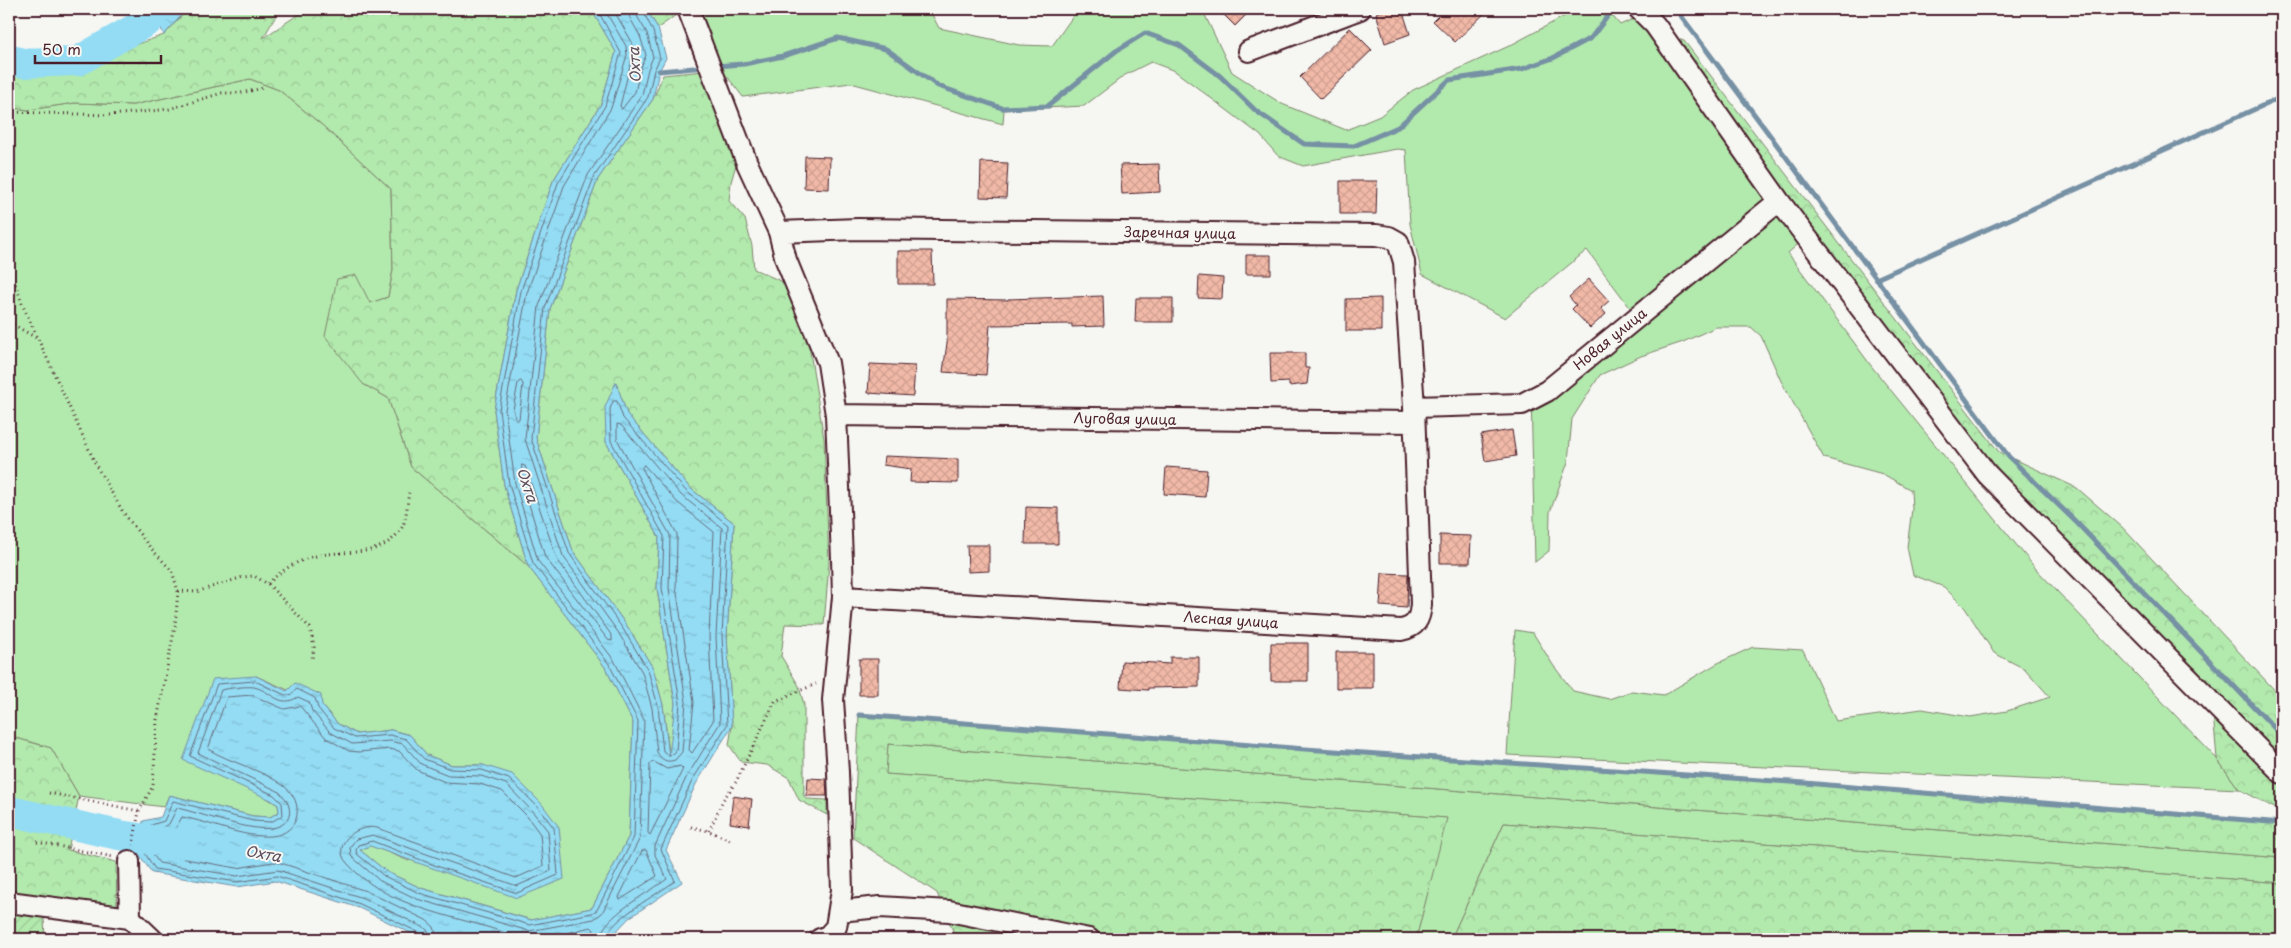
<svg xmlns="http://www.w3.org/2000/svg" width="2291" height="948" font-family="'Playpen Sans',sans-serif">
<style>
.grass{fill:#b2e9ad;stroke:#7e846c}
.forest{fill:url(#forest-crowns);stroke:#7e846c}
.garden{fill:url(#garden-furrows);stroke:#7e846c}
.water{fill:url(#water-ripples);stroke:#7690a4}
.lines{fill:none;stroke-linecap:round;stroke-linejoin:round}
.shore{stroke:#676b7b;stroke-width:1}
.stream{stroke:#7690a4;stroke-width:5}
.river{stroke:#93dcf4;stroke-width:30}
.building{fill:url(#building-cross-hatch);stroke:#4a1f2b}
.minor-casing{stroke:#4a1f2b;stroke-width:24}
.path{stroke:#4a1f2b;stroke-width:3;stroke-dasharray:1 4;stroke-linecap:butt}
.minor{stroke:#f6f6f2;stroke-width:20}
.labels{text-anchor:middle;stroke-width:4;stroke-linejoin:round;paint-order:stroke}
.street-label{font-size:14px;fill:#4a1f2b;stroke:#f6f6f2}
.water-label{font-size:15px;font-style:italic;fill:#5c4e5d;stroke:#f6f6f2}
</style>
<defs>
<pattern id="forest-crowns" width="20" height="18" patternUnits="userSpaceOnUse" patternTransform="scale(1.25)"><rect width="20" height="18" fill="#b2e9ad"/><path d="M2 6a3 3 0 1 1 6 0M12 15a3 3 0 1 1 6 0" fill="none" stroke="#9bc795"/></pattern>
<pattern id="garden-furrows" width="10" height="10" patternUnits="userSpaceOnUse" patternTransform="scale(1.25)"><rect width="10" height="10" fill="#b2e9ad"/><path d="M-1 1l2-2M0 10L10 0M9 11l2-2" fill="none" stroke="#9bc795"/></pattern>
<pattern id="water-ripples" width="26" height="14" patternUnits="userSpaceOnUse" patternTransform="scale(1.25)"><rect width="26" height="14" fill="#93dcf4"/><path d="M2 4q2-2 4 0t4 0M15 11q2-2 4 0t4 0" fill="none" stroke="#80bcd1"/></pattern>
<pattern id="building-cross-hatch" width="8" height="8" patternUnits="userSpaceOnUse" patternTransform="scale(1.25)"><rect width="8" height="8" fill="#f1b9a7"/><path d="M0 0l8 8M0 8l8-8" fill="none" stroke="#d09f90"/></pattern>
</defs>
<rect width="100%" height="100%" fill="#f6f6f2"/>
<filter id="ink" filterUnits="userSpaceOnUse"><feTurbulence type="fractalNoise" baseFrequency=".02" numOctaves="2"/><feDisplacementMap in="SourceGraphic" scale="10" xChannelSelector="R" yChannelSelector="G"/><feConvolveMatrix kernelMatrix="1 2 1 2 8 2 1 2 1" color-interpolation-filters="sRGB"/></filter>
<g filter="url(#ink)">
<path class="grass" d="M700,9h63l6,6 28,-6h132l10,19 80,17 33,1 26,-37h124l30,63 50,32 64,26 34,-14 33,-26 96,-44 69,-37h31l1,4 10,12 24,-11 11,11 -6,9 130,167 26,37 -17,15 84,114 164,202 181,190 22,30 -732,-34 8,-125 18,3 20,32 20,26 36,8 23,-8 32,4 54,-32 35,-16 50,3 33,71 86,-12 48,8 37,-6 43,-14 -25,-28 -31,-16 -29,-45 -21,-21 -31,-12 -6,-28 5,-38 -1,-19 -28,-16 -59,-16 -43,-77 -20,-45 -10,-9h-35l-33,15 -42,14 -41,19 -28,44 -4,43 -18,50 -1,39 -14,11 -4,-168 100,-85 -44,-59 -82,68 -83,-44 -12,-50 -4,-74 -9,-1 -94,17 -25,-10 -18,-21 -85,-64 -24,-9 -26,13 -41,31 -80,4 -1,14 -152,-41 -108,14 -24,-31 -8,-30z
M250,79l29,11 43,35 69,64 2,81 -5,27 -18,6 -7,81 25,14 23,69 117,99 77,101 28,55 -4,114 -37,72 -60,12 -111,-32 -34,-16 -27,-22 10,-5 39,16 74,-96h-31l-25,-10 -17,-20 -19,-5 -34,4 -19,-10 -16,-19 -66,-29 1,116 21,13 1,7 -9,5 -17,-1 -84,-21 -5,12 -85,-11 -28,-48 -42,-12v-629l19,3 47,-7 58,2z
M888,744l1394,114v25l-778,-60 -53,116h-35l30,-121 -561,-44z"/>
<path class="forest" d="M188,9h92l-17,29 36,-24 13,-5h279l25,43 -15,52 -48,77 -37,109 -22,120 10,75 24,81 -117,-99 -23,-69 -25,-14 -38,-48 12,-57 19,-4 14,28 18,-6 5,-27 -2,-81 -69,-64 -43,-35 -29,-11 -117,26 -58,-2 -47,7 -19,-3v-42l12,4 57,-5 86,-29z
M646,9h29l1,6 -18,13z
M1678,39l6,2 4,5 311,406 78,36 45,39 160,171v114l-43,-23 -22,-30 -6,-69 -220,-222 -316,-424z
M704,71l33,90 -6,21 -2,19 16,18 7,27 2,23 33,15 21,55 16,100 5,124 -5,62 -39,-1 -4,32 18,30 5,19v91l3,3 20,1v15l-28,-15 -10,-22 -22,-13 -26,-3 -12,-17 3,-19 -5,-90 7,-113 -44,-35 -63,-74 -11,-31 -10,59 53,95 -2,51 18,115 -5,57 -7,-55 -10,-37 -26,-42 -54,-75 -37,-113 14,-129 48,-130 55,-80 10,-24z
M859,715l446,34 500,34 477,40v35l-1394,-114 -2,30 561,44 -31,121h-455l-7,-6 -17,-40 -84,-55z
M9,736l42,12 28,48 -11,54 48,12 1,49 -108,-13z
M1504,823l778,60v56h-831z"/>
<path class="garden" d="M9,913l35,5 1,21h-36z"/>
<path class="water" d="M152,9h35l-23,26z
M591,9h55l12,19 8,30 -7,13 -6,28 -55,80 -48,130 -14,129 37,113 54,75 26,42 10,37 6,52 6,-54 -18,-115 2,-51 -53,-95 -1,-35 11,-25 11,32 63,74 44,35 -7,113 5,90 -36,58 -30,66 16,32 -53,36 -20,21h-186l-64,-31 -84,-27 -38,6 -85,-14 -14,-20 5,-32 18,-4 8,-22 84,21 17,1 9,-5 -1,-7 -7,-5 -88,-40 30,-81 43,-3 31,15 8,-8 26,12 1,10 16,19 19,10 34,-4 19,5 17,20 25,10h31l29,9 29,29 18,24 5,52 -47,19 -147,-52 -10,4 27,22 34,16 110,32 61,-12 37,-72 4,-114 -28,-55 -77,-101 -24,-81 -10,-75 22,-120 37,-109 48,-77 15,-52z"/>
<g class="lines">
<path class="shore" d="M613,9l19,33 2,8 -14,56 2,3 13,-17 6,-25 5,-12 -6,-19 -10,-18 -2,-9
M521,381l2,3 -4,35 -3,2 -3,-11 5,-27z
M522,465l3,1 32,93 55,77v5l-4,-1 -63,-83 -23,-76z
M644,465l33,37 37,30 -5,104 4,85 -21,32 -3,-3 5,-48 -18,-115 1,-53 -35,-66z
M654,762l13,7 13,-3 3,3 -33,66 -2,-2 2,-69z
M646,850l11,26 -37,24 -1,-3 23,-46z
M424,939l-4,-6 -60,-29 -83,-28 -40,6 -82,-13 -11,-17 4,-26 16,-5 9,-20 80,20 18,1 12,-7 -1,-12 -8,-8 -84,-39 27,-72 38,-3 30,14h5l7,-6 18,9 3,10 16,20 21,10 35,-3 16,4 18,20 26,10 32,1 27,9 28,27 17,22 4,47 -41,18 -75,-25 -70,-27 -14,4 -2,5 1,4 27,22 35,17 111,32 62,-12 5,-3 37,-73 4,-116 -29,-57 -76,-101 -24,-79 -10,-74 22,-119 37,-108 47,-77 16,-53 -24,-44
M430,939l-1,-7 -4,-4 -62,-30 -85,-28 -41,6 -78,-13 -9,-13 4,-19 15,-7 8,-16c24,5 73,24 95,20 24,-4 21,-25 6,-37l-80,-38 23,-63c9,-2 24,-4 33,-3 18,4 25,22 44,10l11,5 3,9 18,21 22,12 38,-3 13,3 18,20 27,11 33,1 25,8 26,27 16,20 3,40 -34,15 -144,-51 -17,4 -6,8 1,9 29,25 37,18 112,32 65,-12 8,-6 38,-75 4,-118 -30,-60 -76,-99 -23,-78 -10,-73 22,-117 37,-107 47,-78 16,-53 -1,-9 -22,-37
M437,939l-3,-12 -8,-7 -60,-29 -85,-28 -8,-1 -36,6 -75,-13 -4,-7 1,-10 15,-7 8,-14c29,5 60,21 90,19 29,-3 33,-34 12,-50 -23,-17 -53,-23 -76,-37l19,-52 25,-2 32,14 16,-3 26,32 23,13 10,1 30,-3 10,2 18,19 28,12 35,2 22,7 24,24 14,19 3,32 -27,12 -139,-50c-19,-5 -47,16 -30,35 35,40 92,50 140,64 14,4 30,11 44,11 20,1 41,-7 60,-11l3,3 -2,9
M600,939c1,-22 50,-47 67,-60l-12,-24v-9l31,-68 34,-55 -4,-87 6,-108 -41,-33 -60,-70 -4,-1v15l53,96 -1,53 17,114 -4,50 -7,8c-8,3 -14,0 -18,-8l-5,-44 -10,-36 -24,-40 -55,-76 -38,-117 14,-133 49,-131 54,-80 6,-26 5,-12 -6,-24 -10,-17 -1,-7
M606,939c2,-19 54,-46 69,-58l-14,-32 31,-68 35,-56 -5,-89 6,-111 -42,-34 -63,-73 -6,-17h-4l-3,8 1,32 53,95 -2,52 18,115 -4,48 -3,3 -5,1 -5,-4 -5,-45 -10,-36 -25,-41 -54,-76 -38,-115 14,-130 49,-131 54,-80 6,-27 6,-12 -7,-27 -11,-22"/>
<path class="stream" d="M1676,9l333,448 68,66 205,213
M715,66l29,-2 39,-8 55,-18 48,11 52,37 64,22 46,-2 68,-55 29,-18 34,12 41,31 36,35 48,33 50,2 44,-19 51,-47 73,-11 31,-11 38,-20 19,-25
M659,71l47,-4
M1876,279l406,-182
M859,715l446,34 500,34 477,40"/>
<path class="river" d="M9,59l13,4 56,-2 70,-40 10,-12
M9,811l110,24 62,9"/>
</g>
<path class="building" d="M1218,9h34l-17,17z
M1389,9h13l8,25 -25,9 -9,-30z
M1445,9h44l-34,33 -22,-21z
M1350,28l22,22 -51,49 -21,-22z
M805,156l25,1 -1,32 -25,-1z
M981,162l27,1 -2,35 -26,-1z
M1159,164l1,28 -38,2 -2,-29z
M1340,181h37l-1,33h-36z
M898,251h34l1,33h-35z
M1246,255h25v19h-25z
M1199,276l24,2 -1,21 -24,-1z
M1589,279l20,22 -8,7 5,6 -16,14 -18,-19 4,-4 -7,-8z
M1103,296l1,30 -32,1v-3l-82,1 -4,50 -43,-3 4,-29v-44l61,1v-1z
M1136,298h37v24h-38z
M1381,298v33h-35v-32z
M1270,353h35v15h4l-2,16 -18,2v-4l-18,1z
M870,364l45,2 -2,30 -45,-3z
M1512,430l4,26 -31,5 -4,-26z
M884,456l74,3v24l-48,-1 1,-13 -28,-4z
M1166,467l41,3 -2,27 -41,-3z
M1026,507l32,1v36h-33z
M1440,535l31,1 -1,27h-30z
M967,545h22v26l-21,1z
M1382,573l26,1 -1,34 -27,-2z
M1271,643h37v38h-37z
M1336,652h37v36h-37z
M1170,657h29v30l-51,1v2l-28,-2 2,-27 48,3z
M859,659h19v36h-19z
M808,778l18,1 1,17h-20z
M733,796l19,3 -3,27 -19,-3z"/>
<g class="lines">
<defs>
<path id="minor" d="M688,9l59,154 32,69 7,28 42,103 8,52 6,144 1,38 -10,103 5,72 4,118 -6,37 -8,9 -8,3
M1639,9l16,16 124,176 208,273 295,299
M1249,51l111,-42
M779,232l79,-3 518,6 13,2 9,5 6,20 10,145 7,197c-1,15 -5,23 -20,26l-558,-33
M1414,407l108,-3 25,-13 232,-190
M836,415l577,7
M129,861l1,57
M9,902l121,16 22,21
M839,911l41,-4 69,4 140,28"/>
</defs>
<use href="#minor" class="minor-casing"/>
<path class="path" d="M9,112l101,3 32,-3 27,-3 53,-16h19l22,-5
M9,265l14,41 74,161 26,45 25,33 24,26 6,20 -3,35 -18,94 -4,66 -14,25 -6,34
M9,322l29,17
M268,584l42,44 4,19 -2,12
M178,591l18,1 47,-15 11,-1 14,8c11,-12 25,-21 41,-26 32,-11 70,4 92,-29 6,-9 6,-26 8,-37
M49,793l90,18
M691,827l18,4 21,9
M709,831l14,-31 13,-18 39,-81 41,-17
M37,842l76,15"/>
<use href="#minor" class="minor"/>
</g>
</g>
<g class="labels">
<g class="street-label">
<text transform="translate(1180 233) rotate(1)" y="5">Заречная улица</text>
<text transform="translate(1610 339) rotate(-39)" y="5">Новая улица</text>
<text transform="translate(1125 419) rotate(1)" y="5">Луговая улица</text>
<text transform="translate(1231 620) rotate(4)" y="5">Лесная улица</text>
</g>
<g class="water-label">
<text transform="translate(635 65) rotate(-93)" y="5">Охта</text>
<text transform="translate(527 485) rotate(72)" y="5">Охта</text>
<text transform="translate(263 854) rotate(10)" y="5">Охта</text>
</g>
</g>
<rect width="2291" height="948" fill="none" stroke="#f6f6f2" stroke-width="30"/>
<rect x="15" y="15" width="2261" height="918" fill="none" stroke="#4a1f2b" stroke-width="2" filter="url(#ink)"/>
<path d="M35 55v8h126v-8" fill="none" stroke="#4a1f2b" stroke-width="2.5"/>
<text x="42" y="55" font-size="15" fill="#4a1f2b" stroke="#f6f6f2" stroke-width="4" paint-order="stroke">50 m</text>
</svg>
